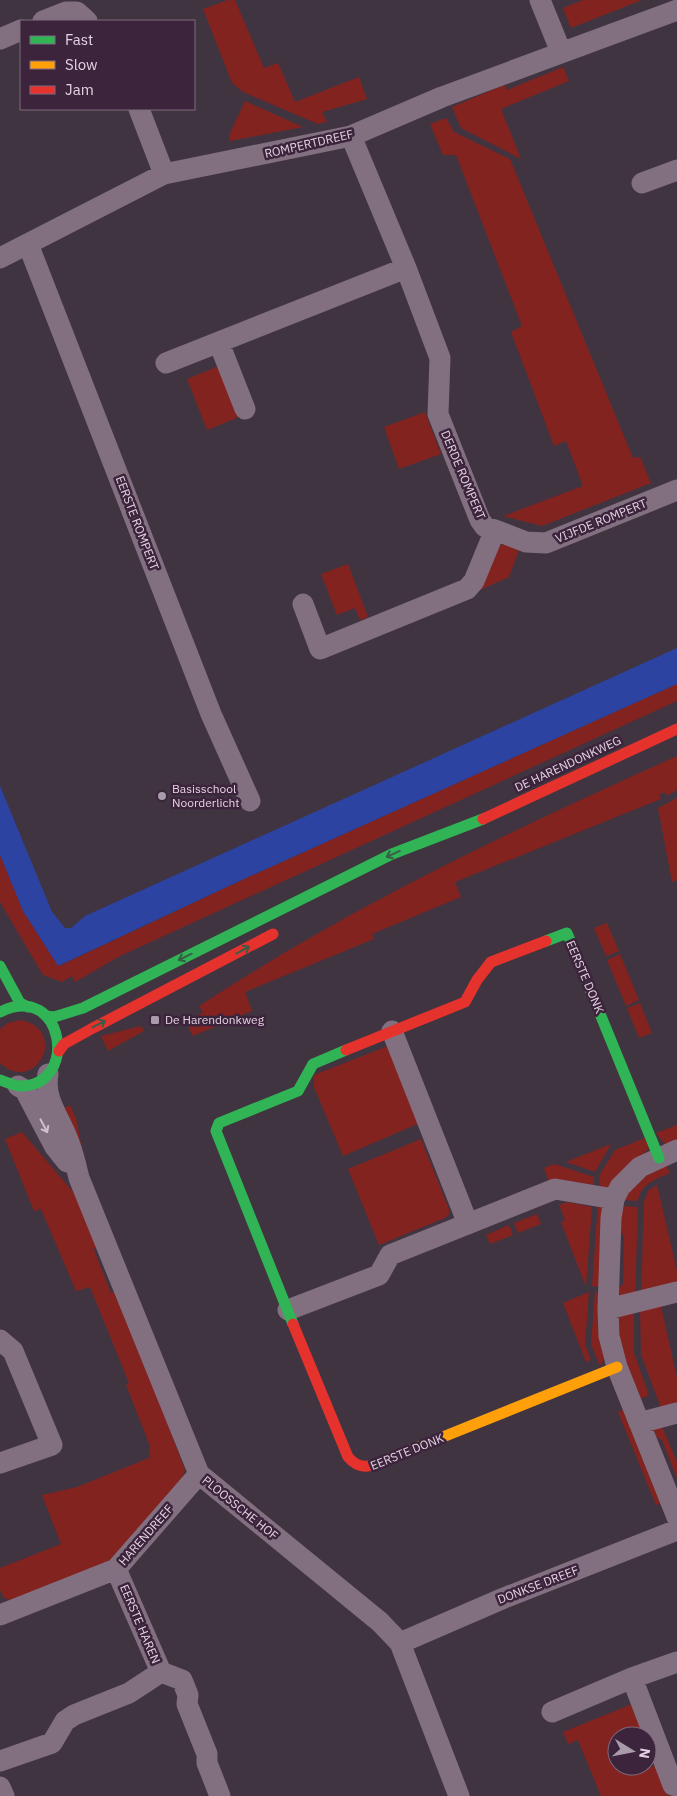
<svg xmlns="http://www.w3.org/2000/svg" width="677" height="1796" font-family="'IBM Plex Sans',sans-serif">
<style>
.green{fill:#822320}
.water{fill:#2c43a2}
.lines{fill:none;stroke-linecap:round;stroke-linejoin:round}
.street{stroke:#827081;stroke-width:21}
.fast{stroke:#30b455;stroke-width:11}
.slow{stroke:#ff9f0a;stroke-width:11}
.jam{stroke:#e5322d;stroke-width:11}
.oneway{stroke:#375e46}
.oneway2{stroke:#d0bfcf}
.poi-dot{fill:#aa9baa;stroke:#3c243c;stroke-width:2}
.labels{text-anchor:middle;stroke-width:5;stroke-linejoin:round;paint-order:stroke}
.street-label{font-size:12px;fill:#e3d3e2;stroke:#3c243c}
.poi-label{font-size:12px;fill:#e3d3e2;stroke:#3c243c;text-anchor:start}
</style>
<rect width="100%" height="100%" fill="#413441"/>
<path class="green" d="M228,0h7l29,68 14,-5 17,39 64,-25 8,22 -45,13 5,10 -9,2 -75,-32 -11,-9 -29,-74z
M583,0h59l-71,28 -8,-20z
M563,67l6,14 -68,28 20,50 -60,-31 -9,-21 52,-22 3,5z
M245,101l58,26 -73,14 -1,-6z
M446,118l8,14 56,27 123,299 7,-1 11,26 -109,43 -39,-10 80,-30 -17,-45 -12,5 -43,-114 11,-6 -66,-171h-13l-13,-31z
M219,366l20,51 -32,13 -20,-51z
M425,412l16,42 -42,15 -15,-42z
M504,544l15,6 -10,27 -29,13 19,-44z
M348,564l20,53 -8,3 -5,-12 -18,7 -16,-41z
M677,684v17l-557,255 -45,26 -3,-6 -10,6 -19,-7 -43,-73v-47l23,56 36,55 187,-88z
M677,756v34l-10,6 -2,-4 -6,3 2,4 -206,83 6,15 -89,37 2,5 -129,53 7,19 -59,25 -4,-7 2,-9 12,-8 -4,-6c151,-99 313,-176 478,-250z
M677,798v82l-5,2 -14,-74z
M607,923l12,28 -13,5 -12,-28z
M620,954l19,46 -13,6 -19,-46z
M640,1003l12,30 -13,5 -12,-30z
M20,1020c50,9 16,76 -20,43v-34l8,-6z
M141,1026l3,5 -36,20 -7,-15z
M388,1046l34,76 -79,34 -29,-69v-12z
M70,1105l6,13 7,36 -23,-44z
M677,1125v15l-12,4 -9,-11z
M22,1132l52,61 23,49 -3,8 17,43 6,-2 68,179 -5,14 -67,75 -99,42 -10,-3 -4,-8v-22l61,-24 -19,-49 35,-8 72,-29 1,-12 -24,-61 3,-2 -39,-96 -14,4 -35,-82 -7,2 -29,-72z
M645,1138l4,10 -38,39 -12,3 1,-16 15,-24z
M421,1139l28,70v5l-4,4 -66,27 -31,-76z
M611,1144l-16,28 -29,-10z
M554,1164l40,13v12l-44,-5 -6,-16z
M666,1164l4,9c-14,6 -30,11 -32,28l-15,-1 12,-18z
M657,1185l20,86v16l-36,9 3,-94 4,-11z
M567,1202l25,5 -6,80 -25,-65 4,-2 -6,-15z
M598,1203l5,5 -1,79 -10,-1z
M621,1206l17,1 -3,90 -16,-1v-8l4,-4 1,-48 -4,-5z
M537,1214l4,10 -23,9 -4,-10z
M509,1225l4,10 -23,9 -4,-9z
M589,1292l-4,53 6,15 -5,2 -23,-59z
M595,1292h7l4,65 -6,9 -9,-22z
M660,1302l17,76v29l-15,4 -21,-57 -1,-47z
M634,1308v45l15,42 -9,4 -19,-48 -3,-36z
M626,1409l38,93 -8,3 -38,-93z
M660,1422l17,40v16l-15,-38 -7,-4 -2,-10z
M632,1704l13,32h-28v30h25l-6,3 3,3 18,-7 12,31h-68l-23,-56 -10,4 -5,-12z"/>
<path class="water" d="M677,648v36l-431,194 -188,88 -35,-55 -23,-56v-69l52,126 13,16h6l14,-12z"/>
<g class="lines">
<path class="street" d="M540,0l21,52
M43,21l23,-9h11l10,9
M0,39l21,-9
M139,109l25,65
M642,183l35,-13
M28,244l183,470 39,87
M0,258l164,-84 187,-38 91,-39 235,-87
M219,343l26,66
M166,363l240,-95
M495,530l31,12 20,1 131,-53
M303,604l17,45 147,-60 7,-8 21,-51 -10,-3 -5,-7 -42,-106 2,-56 -34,-90 -55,-132
M392,1031l76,193
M48,1074c-5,24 12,44 20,66 5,12 8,25 11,38l120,296 181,148 20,21 59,153
M18,1086l7,4 30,57 12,15
M677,1150l-37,17 -20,20 -6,12 -3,19 -3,91 1,27 8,31 60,150
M608,1309l69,-17
M288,1310l91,-35 11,-20 165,-66 59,10
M0,1340l13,11 39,94 -52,18
M639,1423l38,-10
M0,1615l116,-46 83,-95
M400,1643l104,-45 173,-68
M161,1672l21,8 6,15 -1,9 20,50v9l13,33
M632,1678l41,107 4,1
M552,1712l80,-34 45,-16
M0,1761l52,-18 13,-22 9,-6 55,-22 32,-21 -45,-103
M0,1787l4,9"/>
<path class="fast" d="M546,941l21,-8 92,225
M0,966l20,37 8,4
M0,1012c65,-32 80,76 19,74 -6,-1 -13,-4 -19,-6
M46,1016l8,1 29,-9 309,-154 91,-35
M293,1324l-77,-193 3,-8 79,-32 15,-27 33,-14"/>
<path class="slow" d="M388,1459l229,-92"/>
<path class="jam" d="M483,819l194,-90
M346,1050l119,-48 12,-22 14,-18 55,-21
M59,1051l5,-7 29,-16 180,-94
M293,1324l55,133c13,15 24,9 40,2"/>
</g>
<defs><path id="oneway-shaft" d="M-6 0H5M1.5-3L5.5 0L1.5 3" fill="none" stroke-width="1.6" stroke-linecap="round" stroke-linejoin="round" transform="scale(1.25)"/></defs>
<g class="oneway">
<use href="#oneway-shaft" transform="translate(393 854) rotate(156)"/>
<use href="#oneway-shaft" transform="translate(243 950) rotate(-29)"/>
<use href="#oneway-shaft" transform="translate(185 957) rotate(154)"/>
<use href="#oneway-shaft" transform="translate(99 1024) rotate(-27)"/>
</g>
<use class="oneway2" href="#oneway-shaft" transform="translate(44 1126) rotate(62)"/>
<g class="poi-dot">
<circle cx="162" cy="796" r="5"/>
<rect x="150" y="1015" width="10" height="10" rx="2.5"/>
</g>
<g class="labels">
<g class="street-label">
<text transform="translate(309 144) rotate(-13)" y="4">ROMPERTDREEF</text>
<text transform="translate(463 475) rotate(67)" y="4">DERDE ROMPERT</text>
<text transform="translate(601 521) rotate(-22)" y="4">VIJFDE ROMPERT</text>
<text transform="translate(137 523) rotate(69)" y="4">EERSTE ROMPERT</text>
<text transform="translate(568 764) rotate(-25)" y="4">DE HARENDONKWEG</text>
<text transform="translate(585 977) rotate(67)" y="4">EERSTE DONK</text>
<text transform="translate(407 1452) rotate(-22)" y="4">EERSTE DONK</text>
<text transform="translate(240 1508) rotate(39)" y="4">PLOOSSCHE HOF</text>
<text transform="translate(146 1535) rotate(-49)" y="4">HARENDREEF</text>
<text transform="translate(538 1585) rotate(-21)" y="4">DONKSE DREEF</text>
<text transform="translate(140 1624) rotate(67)" y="4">EERSTE HAREN</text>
</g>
<g class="poi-label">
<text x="172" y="793">Basisschool<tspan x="172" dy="14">Noorderlicht</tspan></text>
<text x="165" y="1024">De Harendonkweg</text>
</g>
</g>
<rect x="20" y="20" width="175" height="90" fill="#3c243c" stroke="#7f6a7e"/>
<rect x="30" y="36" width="25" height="8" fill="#30b455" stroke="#7f6a7e"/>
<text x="65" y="45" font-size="15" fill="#e3d3e2">Fast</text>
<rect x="30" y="61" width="25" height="8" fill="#ff9f0a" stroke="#7f6a7e"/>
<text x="65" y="70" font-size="15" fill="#e3d3e2">Slow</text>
<rect x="30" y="86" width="25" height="8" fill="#e5322d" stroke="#7f6a7e"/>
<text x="65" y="95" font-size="15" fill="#e3d3e2">Jam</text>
<g transform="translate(632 1751) rotate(100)"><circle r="24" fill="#3c243c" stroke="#7f6a7e"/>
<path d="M0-4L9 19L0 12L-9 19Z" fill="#aa9baa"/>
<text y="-8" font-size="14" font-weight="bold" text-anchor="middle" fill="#e3d3e2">N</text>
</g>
</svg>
